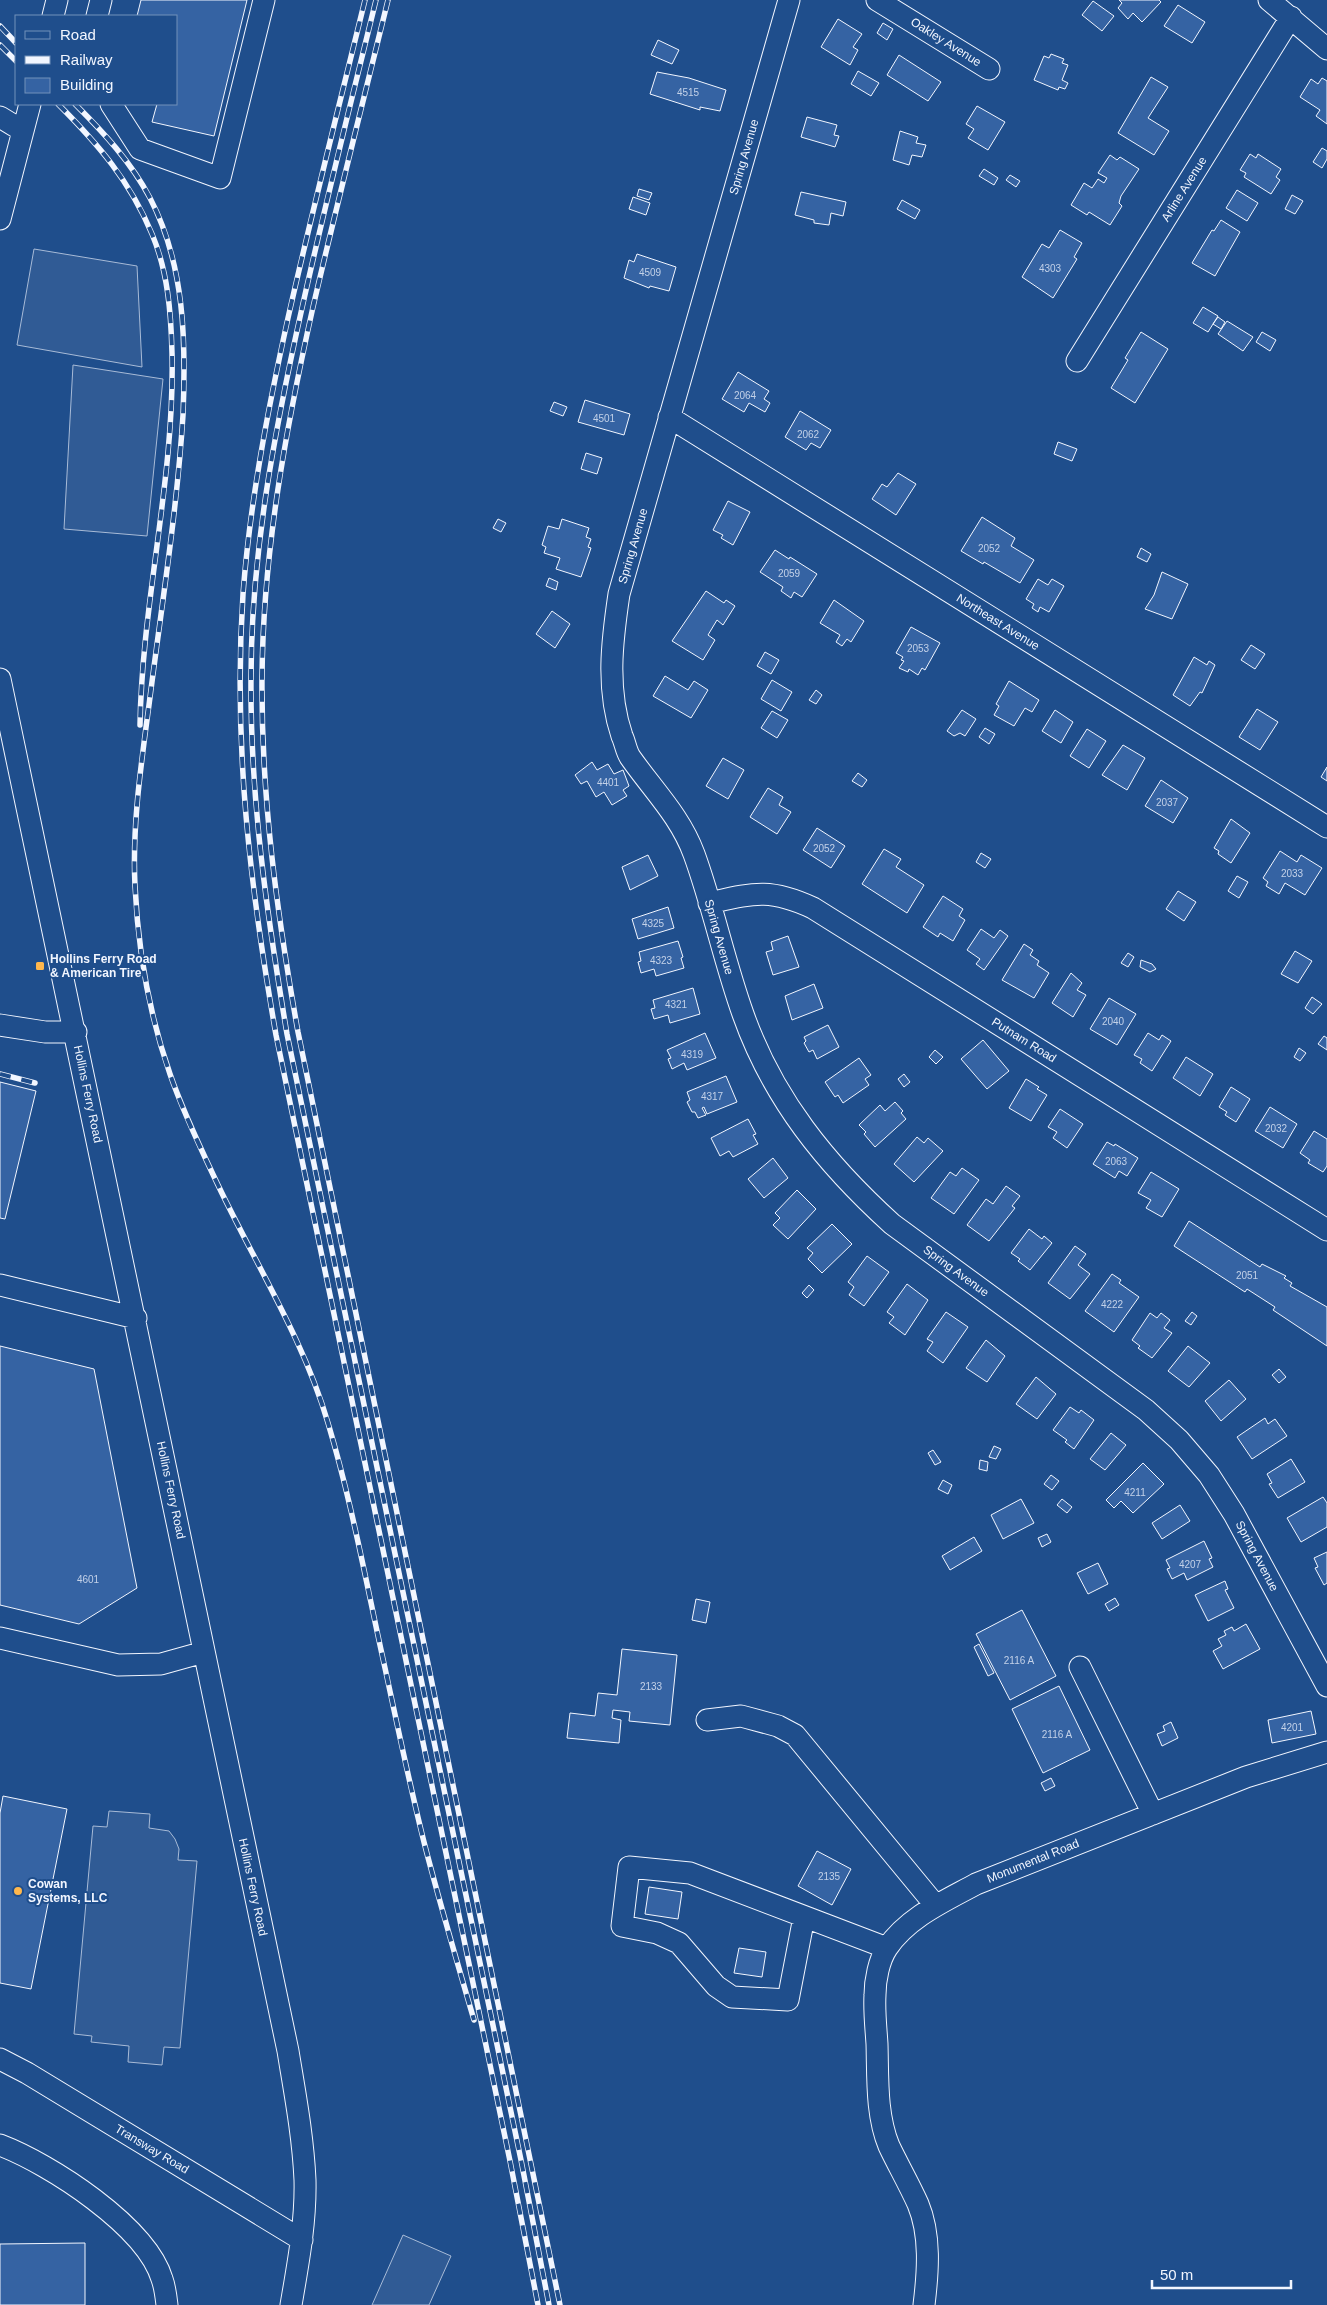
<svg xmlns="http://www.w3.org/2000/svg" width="1327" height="2305" font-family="Helvetica,sans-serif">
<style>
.built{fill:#305b95;stroke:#a8bbd7}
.building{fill:#3563a3;stroke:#f2f6ff}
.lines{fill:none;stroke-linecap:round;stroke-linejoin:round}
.minor-casing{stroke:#f2f6ff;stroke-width:23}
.minor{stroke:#1f4e8c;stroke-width:21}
.rail-casing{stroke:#f2f6ff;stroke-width:5.5}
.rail{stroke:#1f4e8c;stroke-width:4;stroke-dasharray:11;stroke-linecap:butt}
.poi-dot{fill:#ffb74d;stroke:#1f4e8c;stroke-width:2}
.labels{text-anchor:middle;stroke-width:4;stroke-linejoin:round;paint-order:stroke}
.number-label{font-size:10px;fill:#c3d1e8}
.street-label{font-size:12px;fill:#f2f6ff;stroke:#1f4e8c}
.poi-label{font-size:12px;font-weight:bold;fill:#f2f6ff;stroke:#1f4e8c;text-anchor:start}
</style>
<rect width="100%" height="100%" fill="#1f4e8c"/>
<path class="built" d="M34,249l103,17 5,101 -125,-22z
M73,365l90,14 -16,157 -83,-7z
M109,1811l41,3 -1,14 20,3 6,8 4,10 -1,11 19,1 -17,187 -16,-1 -2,18 -34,-3 1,-16 -38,-4 1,-6 -18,-2 19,-208 14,1z
M403,2235l48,21 -22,49h-57z"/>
<path class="building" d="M141,0h106l-33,136 -62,-14 5,-18h19v-88h-39z
M1119,0h40l2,2 -19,20 -9,-9 -5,6 -10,-11 4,-5z
M1093,1l21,15 -12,15 -20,-16z
M1178,5l27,17 -13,21 -28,-17z
M838,19l24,15 -9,13 5,3 -8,15 -29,-18z
M883,23l10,6 -6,11 -10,-7z
M658,40l21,10 -7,14 -21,-9z
M1051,54l13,5 -2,4 6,2 -6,15 6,3 -3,6 -6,-2 -1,3 -24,-10 10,-24 5,2z
M899,55l42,27 -13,19 -41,-26z
M858,71l21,12 -8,13 -20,-12z
M657,72l32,6 37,12 -6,21 -20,-4v3l-50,-16z
M1151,77l17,10 -20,31 21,13 -15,24 -36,-22z
M1322,78l5,3v43l-11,-8 4,-6 -20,-13 11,-18 7,5z
M977,106l28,16 -17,28 -20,-12 6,-9 -8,-5z
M807,117l30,8 -3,10 5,1 -4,11 -34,-10z
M900,131l18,6 -2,6 10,2 -4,12 -10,-2 -3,10 -16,-5z
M1322,148l5,3v8l-5,9 -9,-6z
M1250,154l6,4 2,-4 23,15 -5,8 4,3 -9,14 -27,-17 2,-4 -6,-3z
M1110,155l7,5 3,-3 19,12 -18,27 -2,7 3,3 -12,19 -21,-13 -2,3 -16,-10 13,-22 8,5 6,-9 6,4 3,-5 -9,-5z
M984,169l14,9 -4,7 -15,-9z
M1010,175l10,6 -4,6 -10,-7z
M639,189l13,4 -3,7 -12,-4z
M1237,190l21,13 -11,18 -21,-13z
M801,192l45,10 -3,14 -12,-3 -2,12 -15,-2v-3l-19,-5z
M1292,195l11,6 -8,13 -10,-5z
M633,197l17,6 -4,12 -17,-6z
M902,200l18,10 -5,9 -18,-10z
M1221,220l19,12 -25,44 -23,-13 20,-33 2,1z
M1060,230l22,13 -8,14 3,2 -24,39 -31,-21 20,-33 7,4z
M637,254l39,13 -7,24 -19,-5 -1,2 -25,-10 5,-18 5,2z
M1203,307l15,9 -10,16 -15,-9z
M1218,317l7,5 -4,7 -8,-5z
M1227,321l26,16 -10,14 -25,-17z
M1141,332l27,17 -33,54 -24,-15 17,-28 -3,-2z
M1262,332l14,8 -6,11 -14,-9z
M738,372l31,19 -5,8 6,4 -5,9 -16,-9 -5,9 -22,-13z
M585,400l45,14 -6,21 -46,-13z
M554,402l13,5 -4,9 -13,-5z
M800,411l31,19 -11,18 -9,-5 -5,7 -21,-13z
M1058,442l19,7 -5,12 -18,-7z
M586,453l16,5 -5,16 -16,-5z
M898,473l18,11 -20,31 -24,-16 10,-15 5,3z
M728,501l22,11 -17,33 -12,-7 2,-3 -10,-5z
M982,517l33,21 -4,8 23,14 -14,23 -36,-21 -1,2 -22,-13z
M498,519l8,4 -5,9 -8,-4z
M562,519l27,9 -3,9 5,2 -3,8 3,1 -10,29 -25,-8 4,-11 -16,-5 2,-6 -4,-2 6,-19 11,3z
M1141,548l10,6 -4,8 -10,-5z
M775,550l14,9 1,-2 27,17 -15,23 -8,-5 -3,6 -10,-7 2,-4 -23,-15z
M1162,572l26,12 -16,35 -27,-10 9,-14z
M549,578l9,4 -2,8 -10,-4z
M1038,579l10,6 4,-6 12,7 -15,26 -9,-5 -2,5 -6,-4 2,-4 -8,-5z
M706,591l18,12 2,-3 9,6 -12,19 -6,-5 -9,15 7,5 -12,20 -31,-19z
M834,600l30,21 -13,21 -4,-3 -5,7 -6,-4 4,-7 -20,-12z
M552,611l18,13 -15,24 -19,-14z
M911,627l29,16 -15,27 -3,-2 -4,7 -9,-6 -1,3 -9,-4 5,-7 -3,-1 2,-3 -7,-4z
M1251,645l14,9 -10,15 -14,-9z
M765,652l14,8 -8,14 -14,-8z
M1194,657l13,8 2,-4 6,4 -13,28 -2,-1 -10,14 -17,-11z
M665,676l23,14 6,-9 14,9 -17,28 -38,-22z
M772,680l20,12 -11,19 -20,-12z
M1009,681l30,19 -7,12 -7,-4 -11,18 -20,-11 5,-9 -3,-2z
M816,690l6,5 -6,9 -7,-4z
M1257,709l21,13 -18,28 -21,-13z
M962,710l14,9 -11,17 -5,-3 -6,3 -7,-5z
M1055,710l18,12 -12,21 -19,-12z
M772,711l16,9 -11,18 -16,-10z
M985,728l10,6 -6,10 -10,-7z
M1087,729l19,12 -17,27 -19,-12z
M1123,745l22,13 -18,32 -25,-15z
M723,758l21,12 -16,29 -22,-13z
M592,762l5,8 11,-6 6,10 9,-4 6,16 -6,4 4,6 -15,9 -8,-13 -8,5 -9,-16 -6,3 -6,-9z
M1327,767v14l-6,-4z
M858,773l9,7 -5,7 -10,-6z
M1161,780l27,18 -15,25 -28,-17z
M768,788l15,9 -4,8 12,7 -14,22 -27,-17z
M1231,819l19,14 -19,30 -13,-9 1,-3 -5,-3z
M817,828l28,18 -14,22 -28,-18z
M884,849l17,10 -5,8 28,18 -17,28 -45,-29z
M1280,851l17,11 4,-7 21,13 -17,27 -20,-12 -6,11 -13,-8 2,-4 -5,-4z
M981,853l10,6 -6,9 -9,-6z
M648,855l10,21 -28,14 -8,-23z
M1237,876l11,6 -9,16 -11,-7z
M1178,891l18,11 -12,19 -18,-12z
M943,896l20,13 -4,7 6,4 -12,21 -13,-8 -2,4 -15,-10z
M668,907l6,21 -36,11 -6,-20z
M981,929l13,9 6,-8 8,6 -24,34 -8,-6 4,-5 -13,-9z
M788,936l11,31 -26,8 -7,-23 7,-2 -2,-8z
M678,941l5,16 -2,1 3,10 -28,8 -2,-7 -13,4 -3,-11 3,-1 -2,-9z
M1024,944l9,6 -3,5 9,6 -2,4 12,8 -15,25 -32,-18z
M1295,951l17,10 -14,22 -17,-9z
M1128,953l6,4 -6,10 -7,-4z
M1141,960l11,4 4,5 -6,3 -10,-5z
M1071,973l11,10 -5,7 9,5 -13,22 -21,-14z
M814,984l9,24 -31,12 -7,-24z
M693,988l7,26 -30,9 -2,-8 -14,4 -3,-10 4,-1 -2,-8z
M1312,997l10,7 -9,10 -8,-6z
M1109,998l27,16 -19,31 -27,-16z
M828,1025l11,22 -22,12 -4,-9 -4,2 -5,-9 2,-2 -2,-4z
M705,1033l11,25 -29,12 -3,-7 -12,6 -4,-10 3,-1 -4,-8z
M1148,1033l11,7 3,-5 9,6 -19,30 -12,-8 2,-4 -8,-4z
M1324,1036l3,2v12l-9,-6z
M983,1040l26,31 -22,18 -26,-30z
M1299,1048l7,5 -6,8 -6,-4z
M935,1050l8,7 -7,7 -7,-7z
M1186,1057l27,17 -13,22 -27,-18z
M859,1058l12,17 -6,4 4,6 -26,18 -5,-8 -3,2 -10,-15z
M904,1074l6,8 -6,5 -6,-8z
M726,1076l11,26 -30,12 -3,-7 -2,1 4,7 -8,3 -3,-6h-3l-5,-10 3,-2 -3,-8z
M1026,1079l13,8 -2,2 10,6 -16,26 -22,-13z
M0,1082l36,9 -31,128 -5,-1z
M1231,1087l19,12 -14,23 -11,-7 2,-3 -8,-5z
M895,1102l8,9 -2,2 5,6 -31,28 -11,-13 2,-2 -7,-7 21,-20 5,6z
M1270,1107l27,17 -14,24 -28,-17z
M1060,1109l23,15 -16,24 -14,-10 4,-6 -9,-5z
M748,1119l8,15 -3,1 5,9 -25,13 -4,-6 -9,5 -9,-18z
M1314,1131l13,8v27l-4,6 -15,-9 2,-3 -10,-7z
M917,1137l7,6 4,-5 15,13 -29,31 -20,-18z
M1107,1142l7,4 1,-2 23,14 -11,18 -8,-5 -4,7 -22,-14z
M773,1158l15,20 -24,20 -16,-19z
M962,1168l17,12 -25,34 -23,-16 19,-26 6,4z
M1151,1172l28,17 -17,28 -16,-9 5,-8 -13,-7z
M1006,1186l14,10 -8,10 3,2 -26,33 -22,-16 19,-26 7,5z
M797,1190l19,19 -28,30 -15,-14 7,-7 -5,-5z
M1189,1221l71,46 2,-3 24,12 -2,2 8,5 -2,3 37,21v39l-54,-36 2,-3 -28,-18 -2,3 -71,-46z
M832,1224l20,20 -30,29 -14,-14 5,-6 -6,-5z
M1029,1229l13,10 2,-3 8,7 -22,27 -12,-9 2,-2 -9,-6z
M1075,1246l11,8 -8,11 12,9 -20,25 -22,-16z
M867,1256l22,16 -25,34 -15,-11 5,-8 -6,-5z
M1112,1274l9,6 -2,3 20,14 -25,35 -29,-21z
M907,1284l21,16 -23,35 -16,-12 5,-6 -7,-5z
M809,1285l5,5 -7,8 -5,-5z
M946,1312l22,15 -25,36 -16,-12 6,-9 -6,-3z
M1192,1312l5,4 -6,9 -6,-4z
M1150,1313l7,5 4,-5 9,7 -6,8 8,5 -20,25 -14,-10 2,-2 -8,-6z
M986,1340l19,16 -18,26 -21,-14z
M0,1346l94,23 43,219 -58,36 -79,-19z
M1188,1346l22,17 -21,24 -21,-16z
M1279,1369l7,8 -7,6 -7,-8z
M1036,1377l20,17 -19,25 -21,-15z
M1229,1380l17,19 -25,22 -16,-20z
M1070,1407l9,6 2,-3 13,10 -20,29 -9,-7 2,-2 -14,-10z
M1265,1418l3,6 7,-5 12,17 -35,23 -15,-22z
M1111,1433l15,12 -21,25 -15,-11z
M994,1446l7,3 -5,10 -7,-2z
M933,1450l8,12 -6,3 -7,-12z
M1291,1459l14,23 -27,16 -9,-14 3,-1 -5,-9z
M980,1460l8,2 -1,9 -8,-2z
M1143,1463l21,21 -31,29 -12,-12 -7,7 -8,-8z
M1051,1475l8,6 -7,9 -8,-6z
M943,1480l9,5 -4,9 -10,-5z
M1323,1497l4,6v24l-26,15 -14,-24z
M1021,1499l13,24 -31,16 -12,-24z
M1062,1499l10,8 -5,6 -10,-8z
M1180,1505l10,16 -28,18 -10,-16z
M1047,1534l4,8 -9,5 -4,-9z
M974,1537l8,14 -32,19 -8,-14z
M1204,1541l8,17 -3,1 4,8 -26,13 -3,-7 -12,6 -5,-10 3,-1 -4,-8z
M1327,1552v31l-3,2 -9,-17 3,-1 -4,-9z
M1098,1563l10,21 -20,10 -11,-21z
M1225,1581l3,8 -3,1 9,18 -26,13 -13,-26z
M1115,1598l4,7 -10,6 -4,-7z
M696,1599l14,3 -4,21 -14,-3z
M1022,1610l34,66 -46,24 -34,-66z
M1246,1624l14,25 -37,20 -10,-18 9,-5 -4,-7 8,-4 -2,-4 8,-4 2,4z
M979,1644l15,29 -6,3 -14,-29z
M622,1649l55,6 -7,70 -41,-4 1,-9 -17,-2 -1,8 9,2 -2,23 -52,-5 3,-25 25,3 3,-23 19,2z
M1059,1686l31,64 -47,23 -31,-64z
M1311,1711l5,23 -44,9 -4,-23z
M1171,1722l7,16 -16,8 -5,-12 8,-3 -2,-5z
M1051,1778l4,8 -10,5 -4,-8z
M3,1796l64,13 -36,180 -31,-6v-170z
M817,1851l34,18 -19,36 -34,-19z
M649,1887l33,5 -4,27 -33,-5z
M739,1948l27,4 -4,25 -28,-4z
M85,2243v62h-85v-61z"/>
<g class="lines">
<defs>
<path id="minor" d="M789,0l-170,594c-7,47 -13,95 3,142 3,6 4,15 8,21 23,33 50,59 64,97 19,52 30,107 49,160 30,85 83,150 149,210l254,186 33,30 30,35 25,39 93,172
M877,0l112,69
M1269,0l58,49
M53,16l4,-16
M97,16l4,-16
M111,104l29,45 80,29 44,-178
M0,117l23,14
M0,219l30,-115
M1077,361l214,-344
M669,417l658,410
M0,679l288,1372c7,43 15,85 17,129 1,42 -7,84 -14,125
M709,903c45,-10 61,-15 104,5l514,322
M0,1025l45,7h31
M0,1285l136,33
M0,1638l118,27 43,-1 43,-12
M1080,1667l73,147
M707,1720l34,-4 37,10 17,9 141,171
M804,1917l-16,83 -56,-3 -16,-11 -37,-43 -22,-10 -35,-7 7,-59 61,6 197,75
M0,2059l27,14 275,167
M0,2145c50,19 146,81 162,134 3,8 4,17 5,26
M924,2305c4,-33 7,-70 -6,-101 -9,-20 -20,-39 -29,-58 -13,-31 -11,-69 -12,-102 -1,-16 -3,-33 -2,-49 0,-15 4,-35 12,-47 21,-31 58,-47 89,-64l270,-107 81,-25"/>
</defs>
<use href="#minor" class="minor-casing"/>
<use href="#minor" class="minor"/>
<defs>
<path id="rail" d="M365,0c-26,106 -53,212 -77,318 -20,91 -38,183 -45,276 -10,152 7,292 33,441l234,1126 28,144
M376,0c-25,102 -51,205 -74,308 -27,121 -51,245 -51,370 -1,120 16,237 36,356l234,1126 28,145
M388,0c-25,102 -51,204 -75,307 -27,121 -50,245 -51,370 -1,120 15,237 36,355l262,1273
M0,26l16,17
M0,45l16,16
M58,104c40,40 72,77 94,130 16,38 19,79 20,119 3,125 -30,247 -32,372
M75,104c29,29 56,58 75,94 35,67 36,144 33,217 -6,97 -22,194 -34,290 -8,60 -17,121 -14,181 3,63 14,128 35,188 13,38 31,75 48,111 38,80 85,153 110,238 24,80 39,164 57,245 13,60 25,119 40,178 15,58 32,116 49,174
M0,1074l35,9"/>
</defs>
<use href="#rail" class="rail-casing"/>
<use href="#rail" class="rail"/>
</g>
<g class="poi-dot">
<rect x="35" y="961" width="10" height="10" rx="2.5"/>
<circle cx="18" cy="1891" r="5"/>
</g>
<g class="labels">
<g class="number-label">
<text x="688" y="96">4515</text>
<text x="1050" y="272">4303</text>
<text x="650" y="276">4509</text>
<text x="745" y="399">2064</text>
<text x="604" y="422">4501</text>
<text x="808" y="438">2062</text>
<text x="989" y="552">2052</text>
<text x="789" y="577">2059</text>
<text x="918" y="652">2053</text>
<text x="608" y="786">4401</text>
<text x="1167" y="806">2037</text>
<text x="824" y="852">2052</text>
<text x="1292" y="877">2033</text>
<text x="653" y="927">4325</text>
<text x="661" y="964">4323</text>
<text x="676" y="1008">4321</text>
<text x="1113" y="1025">2040</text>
<text x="692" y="1058">4319</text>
<text x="712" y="1100">4317</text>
<text x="1276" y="1132">2032</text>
<text x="1116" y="1165">2063</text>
<text x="1247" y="1279">2051</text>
<text x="1112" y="1308">4222</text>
<text x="1135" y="1496">4211</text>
<text x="1190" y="1568">4207</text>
<text x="88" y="1583">4601</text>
<text x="1019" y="1664">2116 A</text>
<text x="651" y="1690">2133</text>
<text x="1292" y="1731">4201</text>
<text x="1057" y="1738">2116 A</text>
<text x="829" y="1880">2135</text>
</g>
<g class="street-label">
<text transform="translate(946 42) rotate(32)" y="4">Oakley Avenue</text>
<text transform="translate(744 157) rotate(-74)" y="4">Spring Avenue</text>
<text transform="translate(1184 189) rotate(-58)" y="4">Arline Avenue</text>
<text transform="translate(633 546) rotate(-74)" y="4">Spring Avenue</text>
<text transform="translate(998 622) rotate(32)" y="4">Northeast Avenue</text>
<text transform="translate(719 937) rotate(74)" y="4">Spring Avenue</text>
<text transform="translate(1024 1040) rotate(32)" y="4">Putnam Road</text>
<text transform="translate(88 1094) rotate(78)" y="4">Hollins Ferry Road</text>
<text transform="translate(956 1271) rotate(36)" y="4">Spring Avenue</text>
<text transform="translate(171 1490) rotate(78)" y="4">Hollins Ferry Road</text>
<text transform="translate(1257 1556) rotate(62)" y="4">Spring Avenue</text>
<text transform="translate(1033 1861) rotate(-22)" y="4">Monumental Road</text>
<text transform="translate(253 1887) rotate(78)" y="4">Hollins Ferry Road</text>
<text transform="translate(152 2149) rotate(31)" y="4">Transway Road</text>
</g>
<g class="poi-label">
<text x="50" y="963">Hollins Ferry Road<tspan x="50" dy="14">&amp; American Tire</tspan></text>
<text x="28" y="1888">Cowan<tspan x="28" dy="14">Systems, LLC</tspan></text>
</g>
</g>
<rect x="15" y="15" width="162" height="90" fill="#1f4e8c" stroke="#7391ba"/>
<rect x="25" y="31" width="25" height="8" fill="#1f4e8c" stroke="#7391ba"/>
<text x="60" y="40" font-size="15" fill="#f2f6ff">Road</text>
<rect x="25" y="56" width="25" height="8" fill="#f2f6ff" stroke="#7391ba"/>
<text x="60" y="65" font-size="15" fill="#f2f6ff">Railway</text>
<rect x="25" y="78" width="25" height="15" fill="#3563a3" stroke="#7391ba"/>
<text x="60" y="90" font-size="15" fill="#f2f6ff">Building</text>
<path d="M1152 2280v8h139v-8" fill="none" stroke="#f2f6ff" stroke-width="2.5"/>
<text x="1160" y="2280" font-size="15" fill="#f2f6ff" stroke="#1f4e8c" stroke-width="4" paint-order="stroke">50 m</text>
</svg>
